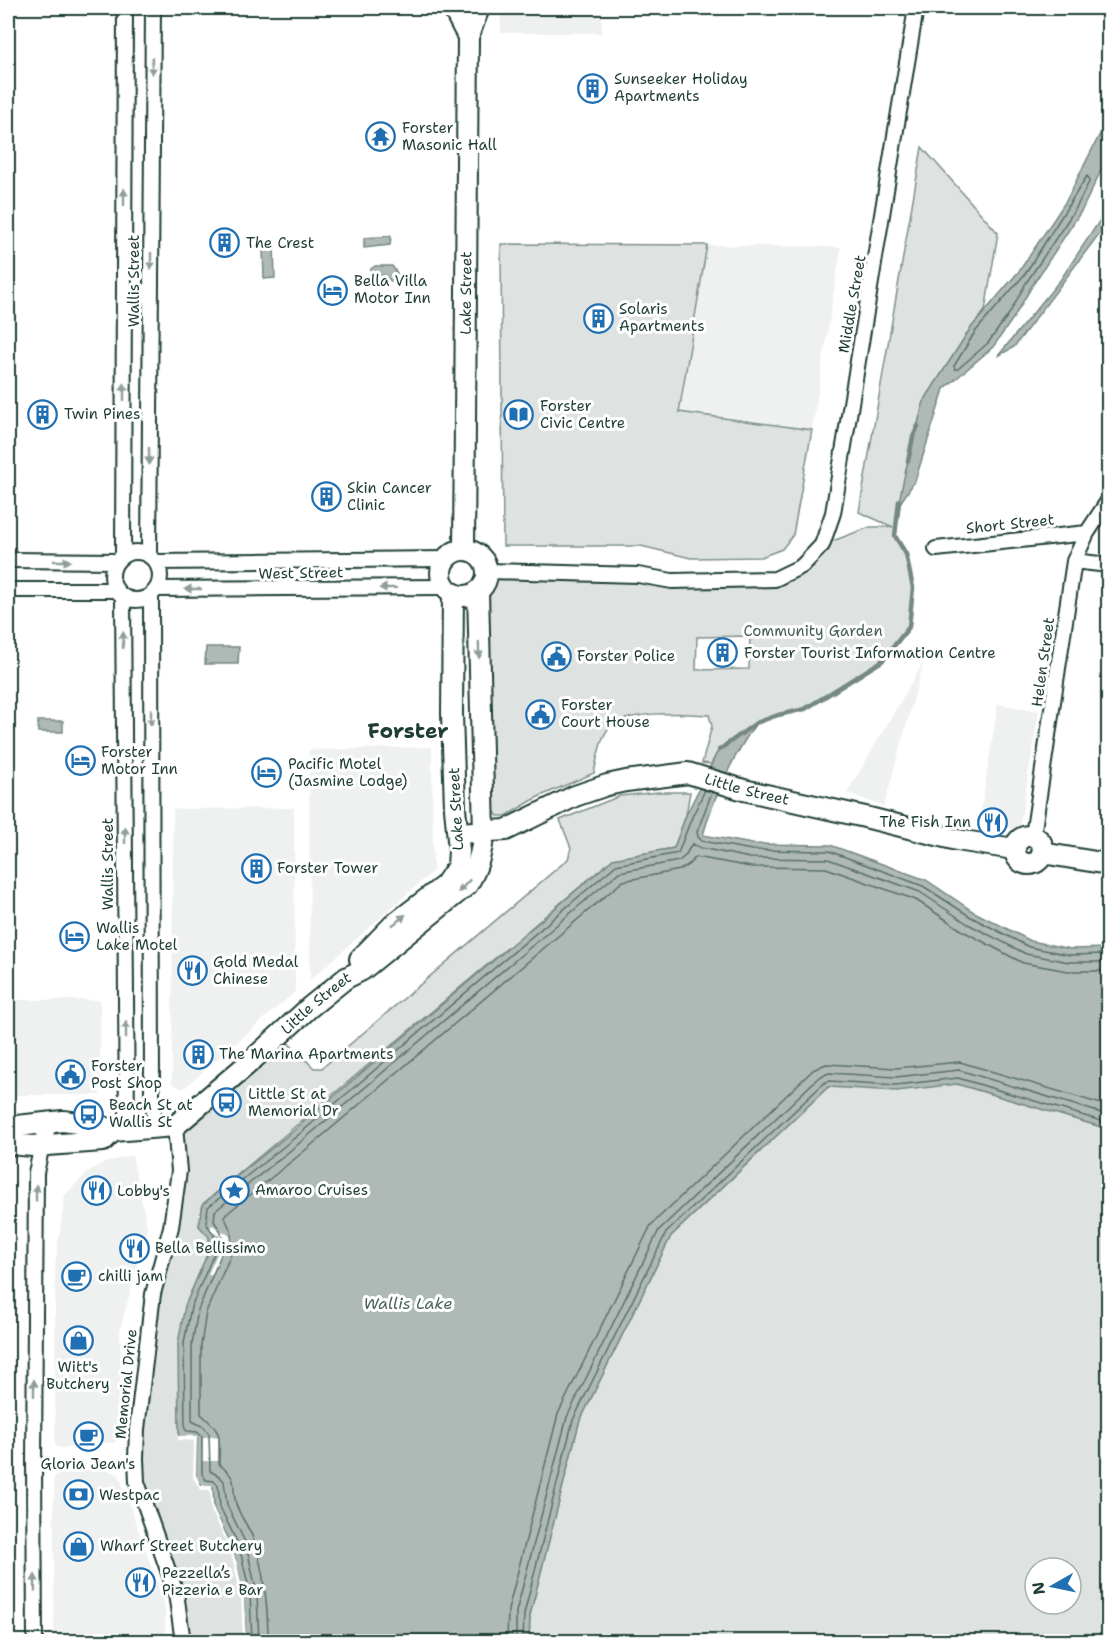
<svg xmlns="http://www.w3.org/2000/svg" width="1116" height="1649" font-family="'Shantell Sans',sans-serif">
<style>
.built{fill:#eef1f0}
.green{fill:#dee3e2;stroke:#7e908b;stroke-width:1.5;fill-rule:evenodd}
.water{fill:#afbab7;stroke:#758883;stroke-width:1.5}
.pier{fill:#fff}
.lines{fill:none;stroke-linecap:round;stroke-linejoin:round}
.shore{stroke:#596f68;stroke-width:1.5}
.stream{stroke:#758883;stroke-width:4.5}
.street-casing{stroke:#1f3d34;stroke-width:18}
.secondary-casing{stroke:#1f3d34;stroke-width:24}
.street{stroke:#fff;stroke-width:14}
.secondary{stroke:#fff;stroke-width:20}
.oneway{fill:#8f9e9a}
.labels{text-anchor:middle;stroke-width:6;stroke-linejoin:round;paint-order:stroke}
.poi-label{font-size:15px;fill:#1f3d34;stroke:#fff;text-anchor:start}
.street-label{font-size:15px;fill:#1f3d34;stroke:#fff}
.park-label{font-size:15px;fill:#455e57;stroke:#fff}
.water-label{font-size:16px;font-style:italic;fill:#4a625b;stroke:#fff}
.district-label{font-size:21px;font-weight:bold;fill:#1f3d34;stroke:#fff}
</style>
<rect width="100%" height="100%" fill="#fff"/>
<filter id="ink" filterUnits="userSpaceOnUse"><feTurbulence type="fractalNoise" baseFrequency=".0167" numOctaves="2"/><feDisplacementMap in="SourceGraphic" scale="12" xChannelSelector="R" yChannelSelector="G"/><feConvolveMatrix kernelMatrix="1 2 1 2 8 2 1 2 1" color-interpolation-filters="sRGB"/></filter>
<g filter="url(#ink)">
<path class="built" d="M500,8h102v25h-101z
M707,245l134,2 -29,183 -133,-18z
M924,661l-40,145 -37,-13z
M998,704l41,7 -20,119 -40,-7z
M432,747l1,124 -123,109 -1,-230z
M294,808l1,184 -112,97 -11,-5 1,-275z
M8,1000h92v95h-92z
M132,1155l15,73 -27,102v106l-6,7 -40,-1v6h-16l-3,-3v-179l10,-71 24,-24 12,-7z
M8,1168h2l-2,474z
M61,1470h47l11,5 46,130v36h-111v-164z"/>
<path class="green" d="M922,147l76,86 -13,78 -15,18 -46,72 -18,68 -11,66 11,19 7,34 -4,39 -27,34 -77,48 -27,6 -22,8 -39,30 -6,11 -9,-1 10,-37 -3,-11c-24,-2 -90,-6 -103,17 -7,11 -9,28 -12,41l-56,24 -32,19h-8l-5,-6 -11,-223 5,-16 288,8 47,-34 48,-18h23l-34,-15zM750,636l-1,33 -53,1 1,-33z
M501,244l206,1 -28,167 133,18 -19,105 -11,14 -21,8 -70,1 -50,-12h-138z
M659,792h31l-4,23 -12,33 -61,11 -410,345 -4,22 10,10 1,12 -25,58 12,132 16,49 1,22 19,39 11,47 1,46h-62l-47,-184 1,-28 34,-202 4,-101 104,-92 35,34h8l246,-209 3,-11 -11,-28 60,-24z
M957,1084l151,45v512l-579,1 1,-27 49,-192 92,-187 157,-149zM1035,1568h36v36h-36z"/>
<path class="water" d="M1108,118v38l-26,54 -50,76 -18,31 -21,30 -49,42 -29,92 -17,25 8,-37 18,-68 46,-72 50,-59 46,-69z
M1108,208v14l-94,125 -16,9 63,-77z
M391,236l-1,9 -26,3v-10z
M274,247l1,31 -11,1 -1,-31z
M375,266h17l5,7 -1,5 -5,3 -8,-6 -10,3 -3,-4 1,-5z
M206,647h33l-1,17h-33z
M38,721h25v11h-25z
M756,723c-23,34 -42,72 -53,112l49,9 78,1 96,35 48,32 57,29 40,8 37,-1v181l-151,-45 -60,7 -69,-4 -157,149 -92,187 -49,192 -1,26h-283l-2,-46 -11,-47 -19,-39 -1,-22h-10l-7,-10 1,-39 -18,-1 -1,-94 7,-37 25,-58 -1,-11 -10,-11 4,-22 90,-73 320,-272 61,-11 12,-33 31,-62z"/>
<path class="pier" d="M212,1225l20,12 -21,39 -3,-2 15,-33 -2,-4 -12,-7z
M178,1436h19l-1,39 5,10h11l1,22 18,39 6,17 7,34 2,44 -3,1 -2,-47 -11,-46 -19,-39 -1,-20h-9l-8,-12 1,-37 -16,-1z
M203,1437h15v24h-16z"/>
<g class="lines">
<path class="shore" d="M1087,176l3,4 -14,28 -50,75 -17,31 -21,29 -30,26h-3l-1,-3 21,-34 50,-58z
M712,792l-15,40 1,5 4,4 50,9 77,1 94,35 48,31 58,30 41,8 38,-1
M252,1642l-2,-49 -11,-47 -19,-39 -2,-22 -4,-4 -8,-1 -4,-6v-38l-5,-4 -10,-1 -2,-2 -1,-86 7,-36 25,-58 -2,-14 -8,-12 2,-16 89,-71 319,-271 62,-12 14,-36 13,-27
M259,1642l-2,-48 -11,-50 -19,-39 -3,-24 -5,-5 -9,-5 -1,-37 -5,-7 -12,-6v-77l6,-34 25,-60 -2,-18 -7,-11 1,-10 87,-70 317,-269 60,-11 6,-5 7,-12 9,4 49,10 78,1 92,33 48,32 58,30 43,8h39
M268,1642c0,-34 -3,-68 -14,-101 -4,-13 -14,-24 -18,-37 -6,-22 5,-22 -17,-40 0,-29 5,-30 -18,-50v-69l5,-33 26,-60 -1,-21 -7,-15 84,-68 315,-267 57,-11 8,-5 8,-8 55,10 75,1 90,32 47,31 60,32 45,8h40
M507,1642l1,-32 50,-196 93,-189 162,-155 13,-6 70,4 64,-6 148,44
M516,1642v-30l51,-195 92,-187 160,-153 10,-4 67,4 63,-7 149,45
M523,1642l1,-28 49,-194 93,-187 158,-150 5,-2 67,4 62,-7 150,45"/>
<path class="stream" d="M908,461l5,-24 5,-11
M719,750l37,-27 22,-8 27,-6 77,-48 27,-34 4,-39 -7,-34 -11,-18 4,-35"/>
<defs>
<path id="street" d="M936,549l151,-16
M112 576a24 24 0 1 1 48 0a24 24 0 1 1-48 0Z
M123,555l2,-547
M149,555l4,-547
M8,560l109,1
M1074,561l34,4
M156,562l289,-3
M487,571l151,4 34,6 103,-2 27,-13 20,-21 11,-32 83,-505
M156,589l290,-2
M8,590h108
M151,595l1,498 3,35
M123,597l4,533
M1033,836l41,-275 13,-28 21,-32
M175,1126l4,45 -8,56 -18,67 -16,135 -1,29 1,24 39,111 7,49
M35,1642l-1,-180 2,-289 8,-38 9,-13"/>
<g id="secondary">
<path d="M453,8l15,29"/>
<path id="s1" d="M464,549l4,-512 11,-29"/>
<circle cx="464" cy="573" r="23"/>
<path id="s2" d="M458,833l48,-3 69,-34 32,-11 19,-4 62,-8 56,17 121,27 92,23 57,9"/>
<circle cx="1029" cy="850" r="14"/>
<path d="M1042,853l66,11"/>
<path d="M360,959l33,-34 52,-40 13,-19 1,-15 -4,-43 -3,-94 1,-121"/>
<path id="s3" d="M8,1127l55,-6 38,5 12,5 62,-5 75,-64 60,-55 36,-29 16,-8 105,-85c11,-17 14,-32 17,-52l-6,-242"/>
<path d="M8,1144l25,2 70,-5 10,-10"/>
</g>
</defs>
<use href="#street" class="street-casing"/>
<use href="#secondary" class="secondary-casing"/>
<use href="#street" class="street"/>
<use href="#secondary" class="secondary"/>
</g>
<defs><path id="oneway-solid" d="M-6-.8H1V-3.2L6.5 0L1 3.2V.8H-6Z" transform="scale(1.5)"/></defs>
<g class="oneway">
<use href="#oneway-solid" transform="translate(152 66) rotate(90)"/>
<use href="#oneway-solid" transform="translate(124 197) rotate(-90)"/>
<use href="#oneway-solid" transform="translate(151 261) rotate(90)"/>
<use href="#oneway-solid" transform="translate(124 392) rotate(-90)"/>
<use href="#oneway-solid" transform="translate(149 456) rotate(90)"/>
<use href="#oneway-solid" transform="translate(62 561)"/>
<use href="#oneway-solid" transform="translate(388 588) rotate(179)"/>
<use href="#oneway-solid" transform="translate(193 589) rotate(-180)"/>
<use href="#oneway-solid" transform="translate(123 640) rotate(-90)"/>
<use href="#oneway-solid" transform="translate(479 650) rotate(89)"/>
<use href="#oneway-solid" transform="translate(151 717) rotate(90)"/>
<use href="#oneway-solid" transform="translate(125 835) rotate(-90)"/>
<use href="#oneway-solid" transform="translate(464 886) rotate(133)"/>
<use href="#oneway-solid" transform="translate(399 920) rotate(-39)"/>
<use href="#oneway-solid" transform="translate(126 1030) rotate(-90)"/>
<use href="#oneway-solid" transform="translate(36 1193) rotate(-90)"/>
<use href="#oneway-solid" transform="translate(34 1388) rotate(-90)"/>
<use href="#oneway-solid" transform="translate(35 1583) rotate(-90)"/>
</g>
</g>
<defs>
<symbol id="building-ring" viewBox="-11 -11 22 22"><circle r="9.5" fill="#fff" stroke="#1f6fb2" stroke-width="1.5"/><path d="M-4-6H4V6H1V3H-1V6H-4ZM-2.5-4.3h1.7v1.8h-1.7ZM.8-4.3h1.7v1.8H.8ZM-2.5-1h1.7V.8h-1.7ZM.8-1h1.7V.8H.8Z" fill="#1f6fb2"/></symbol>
<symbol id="temple-ring" viewBox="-11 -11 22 22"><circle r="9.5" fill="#fff" stroke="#1f6fb2" stroke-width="1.5"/><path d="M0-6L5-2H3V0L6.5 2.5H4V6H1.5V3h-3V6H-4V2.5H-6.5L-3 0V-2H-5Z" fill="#1f6fb2"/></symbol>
<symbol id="hotel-ring" viewBox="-11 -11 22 22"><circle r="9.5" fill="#fff" stroke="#1f6fb2" stroke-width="1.5"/><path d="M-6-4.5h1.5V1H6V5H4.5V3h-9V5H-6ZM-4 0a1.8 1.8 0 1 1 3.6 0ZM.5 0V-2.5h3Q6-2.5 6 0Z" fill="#1f6fb2"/></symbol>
<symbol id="library-ring" viewBox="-11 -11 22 22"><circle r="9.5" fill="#fff" stroke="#1f6fb2" stroke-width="1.5"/><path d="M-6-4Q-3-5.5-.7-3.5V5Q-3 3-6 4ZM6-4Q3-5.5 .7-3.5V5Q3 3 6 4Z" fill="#1f6fb2"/></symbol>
<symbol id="civic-ring" viewBox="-11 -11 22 22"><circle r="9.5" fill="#fff" stroke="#1f6fb2" stroke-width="1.5"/><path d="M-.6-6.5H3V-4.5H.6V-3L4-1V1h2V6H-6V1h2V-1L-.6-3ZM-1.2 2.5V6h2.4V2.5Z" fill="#1f6fb2"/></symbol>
<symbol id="restaurant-ring" viewBox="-11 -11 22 22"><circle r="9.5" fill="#fff" stroke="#1f6fb2" stroke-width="1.5"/><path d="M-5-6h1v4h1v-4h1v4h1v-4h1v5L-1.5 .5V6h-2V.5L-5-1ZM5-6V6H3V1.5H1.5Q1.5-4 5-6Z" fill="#1f6fb2"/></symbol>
<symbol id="bus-ring" viewBox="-11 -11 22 22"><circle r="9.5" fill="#fff" stroke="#1f6fb2" stroke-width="1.5"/><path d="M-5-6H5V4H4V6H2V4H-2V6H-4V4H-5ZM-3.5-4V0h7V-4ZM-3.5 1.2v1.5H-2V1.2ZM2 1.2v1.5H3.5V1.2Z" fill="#1f6fb2"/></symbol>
<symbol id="sight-ring" viewBox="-11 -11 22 22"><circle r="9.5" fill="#fff" stroke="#1f6fb2" stroke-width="1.5"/><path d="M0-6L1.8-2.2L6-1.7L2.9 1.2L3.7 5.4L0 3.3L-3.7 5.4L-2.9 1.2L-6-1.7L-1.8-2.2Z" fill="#1f6fb2"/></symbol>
<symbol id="cafe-ring" viewBox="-11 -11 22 22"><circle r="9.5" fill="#fff" stroke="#1f6fb2" stroke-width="1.5"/><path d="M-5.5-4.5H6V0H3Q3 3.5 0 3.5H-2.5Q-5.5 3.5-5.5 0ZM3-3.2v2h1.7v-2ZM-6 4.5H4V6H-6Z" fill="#1f6fb2"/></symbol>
<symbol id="shop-ring" viewBox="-11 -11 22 22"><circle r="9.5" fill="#fff" stroke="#1f6fb2" stroke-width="1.5"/><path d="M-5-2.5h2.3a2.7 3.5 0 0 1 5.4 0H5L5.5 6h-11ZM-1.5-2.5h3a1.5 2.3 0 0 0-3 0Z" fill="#1f6fb2"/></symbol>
<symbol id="bank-ring" viewBox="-11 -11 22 22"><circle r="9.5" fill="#fff" stroke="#1f6fb2" stroke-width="1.5"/><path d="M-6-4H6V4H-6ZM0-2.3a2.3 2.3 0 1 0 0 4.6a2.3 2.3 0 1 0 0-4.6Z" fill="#1f6fb2"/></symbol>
</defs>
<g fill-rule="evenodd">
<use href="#building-ring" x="576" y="72" width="33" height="33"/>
<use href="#temple-ring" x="364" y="120" width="33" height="33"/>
<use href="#building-ring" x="208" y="226" width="33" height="33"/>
<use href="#hotel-ring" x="316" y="274" width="33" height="33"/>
<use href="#building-ring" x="582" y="302" width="33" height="33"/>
<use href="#building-ring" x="26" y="398" width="33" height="33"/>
<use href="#library-ring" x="502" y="398" width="33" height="33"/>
<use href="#building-ring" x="310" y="480" width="33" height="33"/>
<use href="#building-ring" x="706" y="636" width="33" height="33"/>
<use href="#civic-ring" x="540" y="640" width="33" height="33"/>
<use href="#civic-ring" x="524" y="698" width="33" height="33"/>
<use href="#hotel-ring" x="64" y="744" width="33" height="33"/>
<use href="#hotel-ring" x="250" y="756" width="33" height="33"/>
<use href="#restaurant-ring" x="976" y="806" width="33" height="33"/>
<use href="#building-ring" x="240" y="852" width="33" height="33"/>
<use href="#hotel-ring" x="58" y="920" width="33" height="33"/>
<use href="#restaurant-ring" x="176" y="954" width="33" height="33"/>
<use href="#building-ring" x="182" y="1038" width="33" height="33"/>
<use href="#civic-ring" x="54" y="1058" width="33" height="33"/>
<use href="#bus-ring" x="210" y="1086" width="33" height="33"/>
<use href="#bus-ring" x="72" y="1098" width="33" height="33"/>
<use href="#sight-ring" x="218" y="1174" width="33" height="33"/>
<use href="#restaurant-ring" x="80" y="1174" width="33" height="33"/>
<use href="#restaurant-ring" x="118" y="1232" width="33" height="33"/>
<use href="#cafe-ring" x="60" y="1260" width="33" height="33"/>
<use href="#shop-ring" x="62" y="1324" width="33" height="33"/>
<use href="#cafe-ring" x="72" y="1420" width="33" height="33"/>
<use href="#bank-ring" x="62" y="1478" width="33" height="33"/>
<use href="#shop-ring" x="62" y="1530" width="33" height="33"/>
<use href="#restaurant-ring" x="124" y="1566" width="33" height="33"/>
</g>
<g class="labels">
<g class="poi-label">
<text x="614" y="84">Sunseeker Holiday<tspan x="614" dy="17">Apartments</tspan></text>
<text x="402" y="133">Forster<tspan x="402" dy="17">Masonic Hall</tspan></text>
<text x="246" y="248">The Crest</text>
<text x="354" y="286">Bella Villa<tspan x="354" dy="17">Motor Inn</tspan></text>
<text x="619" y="314">Solaris<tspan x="619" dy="17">Apartments</tspan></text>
<text x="540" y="411">Forster<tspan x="540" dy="17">Civic Centre</tspan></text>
<text x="64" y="419">Twin Pines</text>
<text x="347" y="493">Skin Cancer<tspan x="347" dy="17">Clinic</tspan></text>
<text x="744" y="658">Forster Tourist Information Centre</text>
<text x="577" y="661">Forster Police</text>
<text x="561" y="710">Forster<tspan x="561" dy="17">Court House</tspan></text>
<text x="101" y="757">Forster<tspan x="101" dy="17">Motor Inn</tspan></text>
<text x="288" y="769">Pacific Motel<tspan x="288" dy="17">(Jasmine Lodge)</tspan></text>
<text x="971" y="827" text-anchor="end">The Fish Inn</text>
<text x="277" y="873">Forster Tower</text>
<text x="96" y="933">Wallis<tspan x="96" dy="17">Lake Motel</tspan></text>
<text x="213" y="967">Gold Medal<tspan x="213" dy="17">Chinese</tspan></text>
<text x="219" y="1059">The Marina Apartments</text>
<text x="91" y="1071">Forster<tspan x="91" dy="17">Post Shop</tspan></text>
<text x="248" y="1099">Little St at<tspan x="248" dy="17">Memorial Dr</tspan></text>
<text x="109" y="1110">Beach St at<tspan x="109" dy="17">Wallis St</tspan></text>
<text x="255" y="1195">Amaroo Cruises</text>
<text x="117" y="1196">Lobby's</text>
<text x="155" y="1253">Bella Bellissimo</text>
<text x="98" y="1281">chilli jam</text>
<text x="78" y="1372" text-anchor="middle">Witt's<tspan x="78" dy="17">Butchery</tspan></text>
<text x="88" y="1469" text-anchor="middle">Gloria Jean's</text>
<text x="99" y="1500">Westpac</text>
<text x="100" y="1551">Wharf Street Butchery</text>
<text x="162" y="1578">Pezzella’s<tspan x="162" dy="17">Pizzeria e Bar</tspan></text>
</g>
<g class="street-label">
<text transform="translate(134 281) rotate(-90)" y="5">Wallis Street</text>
<text dy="5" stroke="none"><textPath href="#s1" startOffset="256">Lake Street</textPath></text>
<text transform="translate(852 304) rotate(-80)" y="5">Middle Street</text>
<text transform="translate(1010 524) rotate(-6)" y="5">Short Street</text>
<text transform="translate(301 573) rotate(-1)" y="5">West Street</text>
<text transform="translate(1043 662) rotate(-82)" y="5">Helen Street</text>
<text dy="5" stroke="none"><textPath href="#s2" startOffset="302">Little Street</textPath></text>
<text transform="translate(456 809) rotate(-93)" y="5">Lake Street</text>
<text transform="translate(108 864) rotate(-90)" y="5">Wallis Street</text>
<text dy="5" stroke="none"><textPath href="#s3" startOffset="356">Little Street</textPath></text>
<text transform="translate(126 1384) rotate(-84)" y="5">Memorial Drive</text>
</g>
<g class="park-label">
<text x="813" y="636">Community Garden</text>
</g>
<g class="water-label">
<text x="408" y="1309">Wallis Lake</text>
</g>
<g class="district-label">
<text x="408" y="738">Forster</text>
</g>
</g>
<rect width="1116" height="1649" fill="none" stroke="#fff" stroke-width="30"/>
<rect x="15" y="15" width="1086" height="1619" fill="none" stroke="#1f3d34" stroke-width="2" filter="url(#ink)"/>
<g transform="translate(1053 1586) rotate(261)"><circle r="28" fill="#ffffff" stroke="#a5b1ae" stroke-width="1.5"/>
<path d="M0-4.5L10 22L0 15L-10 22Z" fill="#1f6fb2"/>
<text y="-9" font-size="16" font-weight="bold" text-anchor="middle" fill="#1f3d34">N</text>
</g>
</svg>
